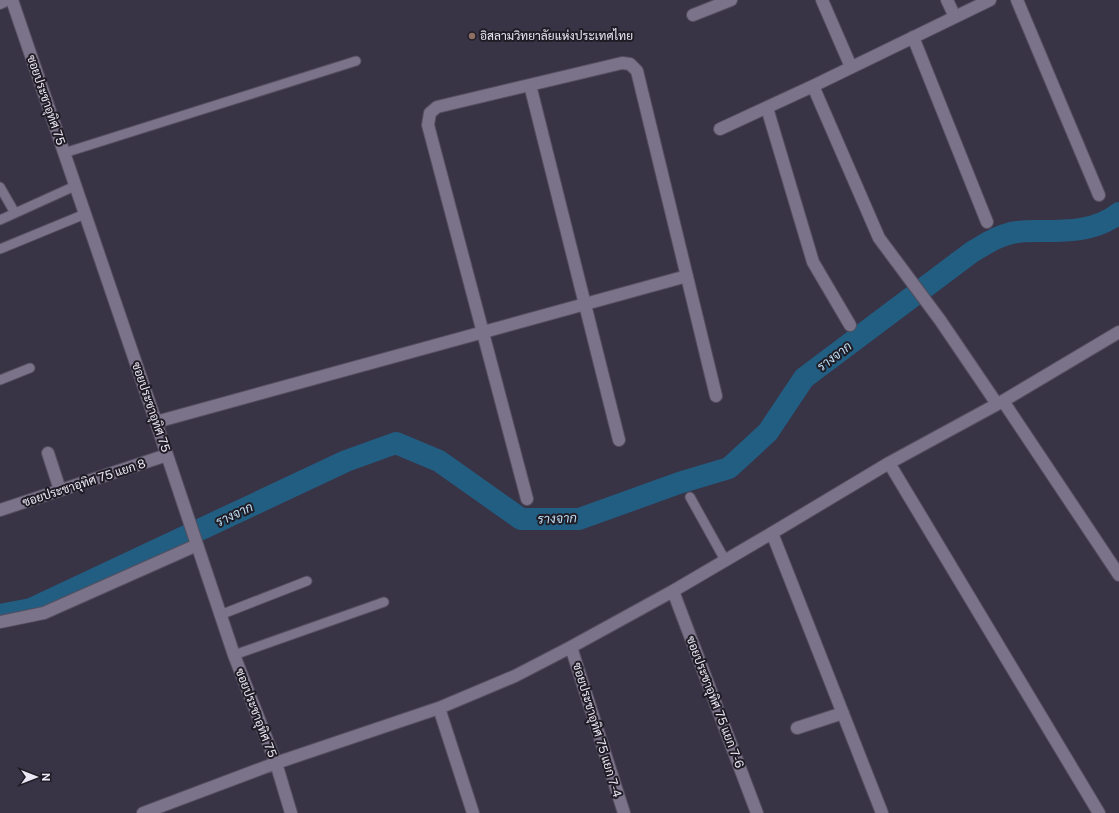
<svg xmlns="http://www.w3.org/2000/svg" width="1119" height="813" font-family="'Public Sans',Sarabun,sans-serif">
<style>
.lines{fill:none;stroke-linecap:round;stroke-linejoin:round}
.canal{stroke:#225e82;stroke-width:22}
.lane-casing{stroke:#554f60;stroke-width:11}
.street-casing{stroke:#554f60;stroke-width:14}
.lane{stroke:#7a7389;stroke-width:9}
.street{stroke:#7a7389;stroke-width:12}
.education-dot{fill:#8d6e63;stroke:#1f1c25;stroke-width:1.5}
.labels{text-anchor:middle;stroke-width:4;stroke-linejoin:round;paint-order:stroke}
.poi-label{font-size:12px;fill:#ebe7f4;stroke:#1f1c25;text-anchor:start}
.street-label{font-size:12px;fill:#ebe7f4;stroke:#1f1c25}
.water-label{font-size:13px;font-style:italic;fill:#bdddf3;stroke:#1f1c25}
</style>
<rect width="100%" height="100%" fill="#393346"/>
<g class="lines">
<path class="canal" d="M0,615l31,-6 315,-148 50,-18 43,18 82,58h58l100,-36 50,-15 39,-36 36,-54 168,-126c12,-7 23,-15 36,-18 9,-3 19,-3 28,-3 29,0 59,1 83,-18"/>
<defs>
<path id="lane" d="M64,153l292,-92
M0,187l15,26
M0,220l75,-34
M0,249l85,-35
M0,380l30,-12
M690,497l35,63
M220,615l87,-34
M234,655l150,-53"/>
<path id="street" d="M12,0l144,422 78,233 42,108 15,50
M822,0l29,67
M947,0l8,17
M1017,0l82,195
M0,3l6,-3
M693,15l38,-15
M913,37l74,185
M530,85l89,355
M813,86l66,152 61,82 57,84
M767,108l46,154 37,63
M720,129l93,-43 177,-86
M1003,401l116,174
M156,422l531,-146
M48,453l12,37
M889,463l210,350
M527,499l-99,-374 2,-12 7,-6 185,-44 8,1 7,7 79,325
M0,510l167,-55
M772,533l110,280
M673,591l84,222
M0,622l44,-9 153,-68
M571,647l53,166
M439,708l34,105
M797,728l46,-15
M143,813l133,-50 163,-55 76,-32 56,-29 102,-56 99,-58 117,-70 114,-62 116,-69"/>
</defs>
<use href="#lane" class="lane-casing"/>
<use href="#street" class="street-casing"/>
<use href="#lane" class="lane"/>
<use href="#street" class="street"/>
</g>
<circle class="education-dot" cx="472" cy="36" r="4"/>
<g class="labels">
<g class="poi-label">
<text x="480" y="40">อิสลามวิทยาลัยแห่งประเทศไทย</text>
</g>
<g class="street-label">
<text transform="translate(46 100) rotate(71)" y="4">ซอยประชาอุทิศ 75</text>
<text transform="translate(151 407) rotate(71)" y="4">ซอยประชาอุทิศ 75</text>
<text transform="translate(84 483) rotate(-18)" y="4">ซอยประชาอุทิศ 75 แยก 8</text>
<text transform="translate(715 702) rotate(69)" y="4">ซอยประชาอุทิศ 75 แยก 7-6</text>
<text transform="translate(256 713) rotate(69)" y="4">ซอยประชาอุทิศ 75</text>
<text transform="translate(597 730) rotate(73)" y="4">ซอยประชาอุทิศ 75 แยก 7-4</text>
</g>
<g class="water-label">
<text transform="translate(834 356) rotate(-37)" y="5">รางจาก</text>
<text transform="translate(234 514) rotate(-25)" y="5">รางจาก</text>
<text transform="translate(557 518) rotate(-2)" y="5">รางจาก</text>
</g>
</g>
<g transform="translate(36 777) rotate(90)" stroke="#1f1c25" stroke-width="3" paint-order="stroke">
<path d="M0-3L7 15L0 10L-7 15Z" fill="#ebe7f4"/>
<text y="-6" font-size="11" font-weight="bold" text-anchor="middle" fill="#ebe7f4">N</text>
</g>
</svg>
